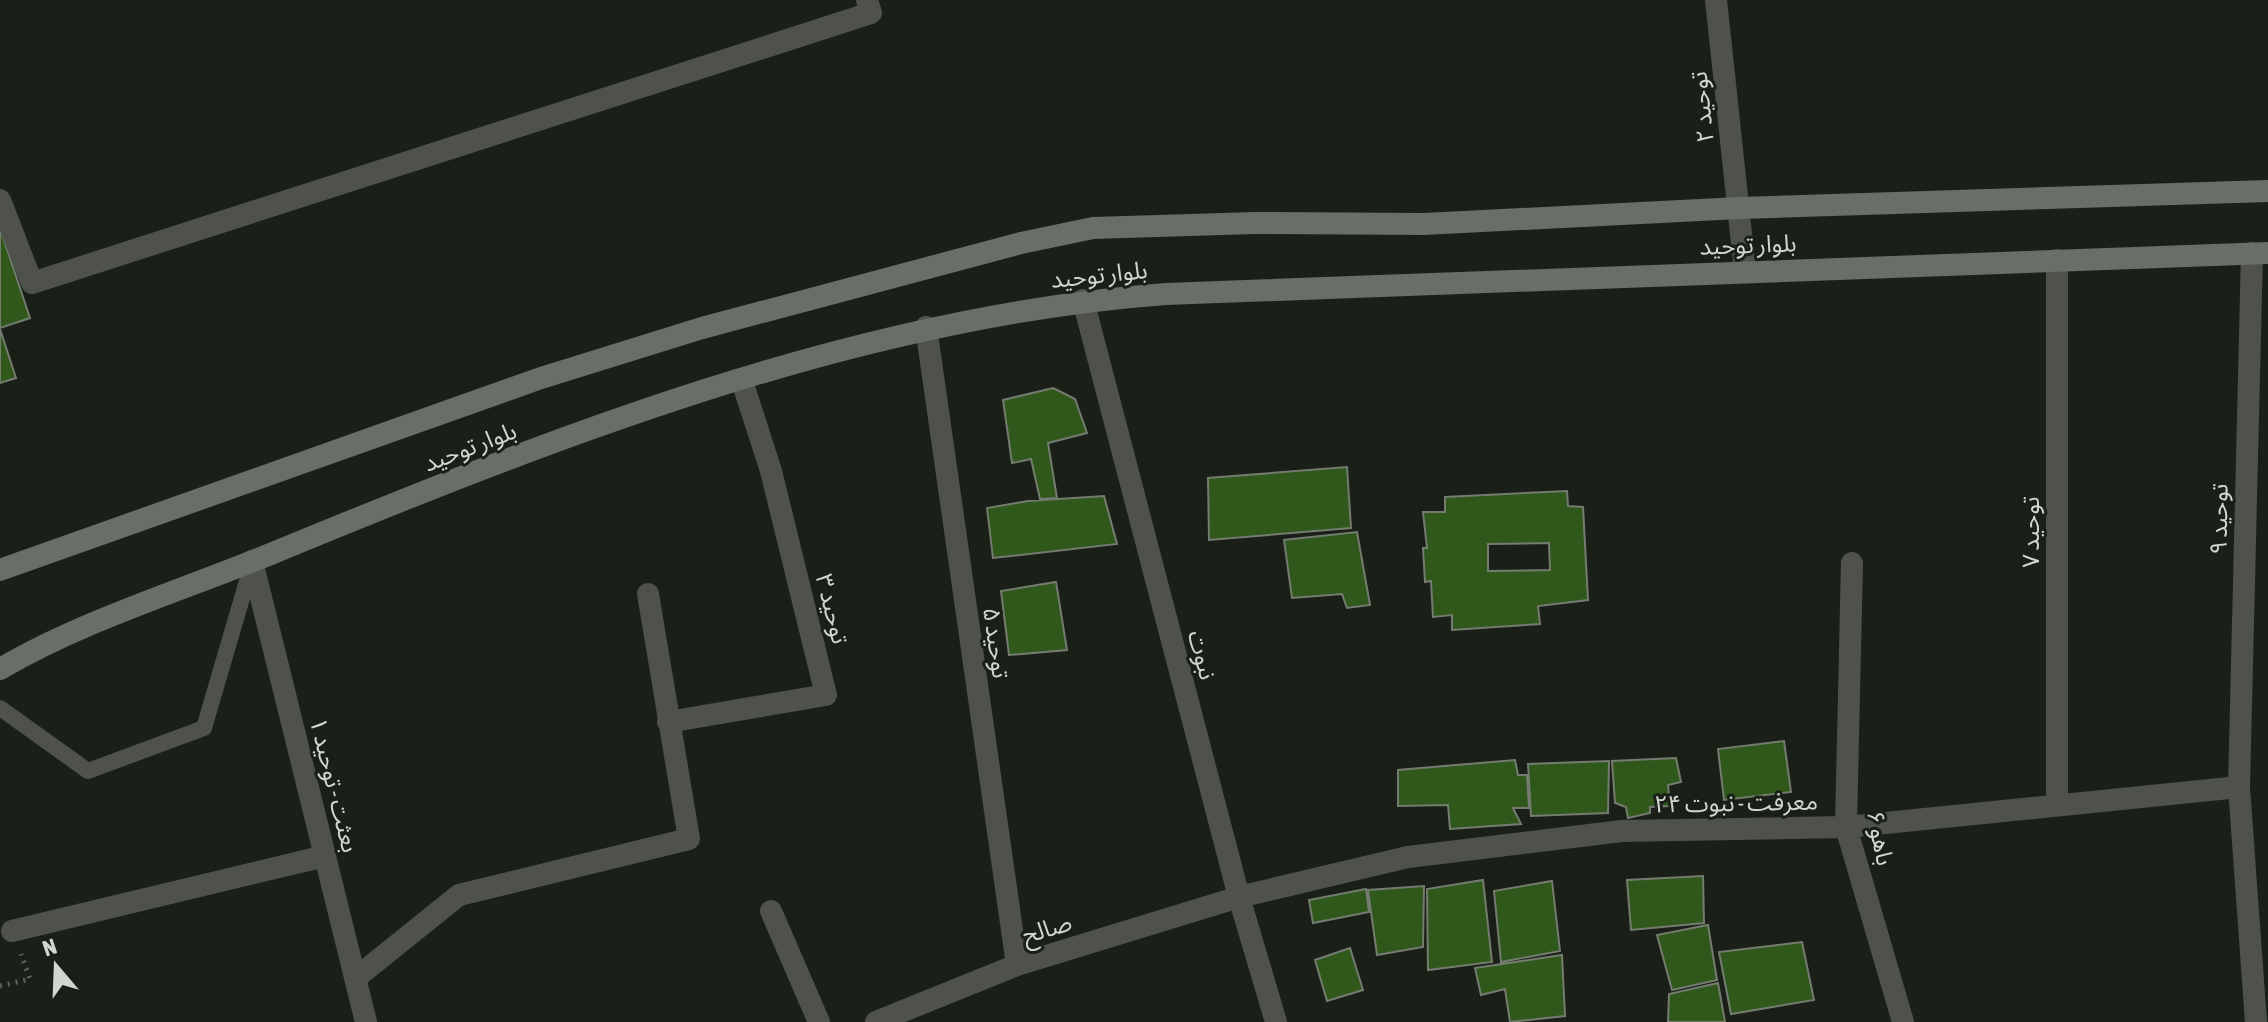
<svg xmlns="http://www.w3.org/2000/svg" width="2268" height="1022" font-family="'Asap Condensed','Noto Sans Arabic',sans-serif">
<style>
.building{fill:#2f581a;stroke:#747b70;stroke-width:2;fill-rule:evenodd}
.lines{fill:none;stroke-linecap:round;stroke-linejoin:round}
.path{stroke:#5d625a;stroke-width:5;stroke-dasharray:2 6;stroke-linecap:butt}
.service{stroke:#4e514c;stroke-width:16}
.minor{stroke:#4e514c;stroke-width:22}
.tertiary{stroke:#4e514c;stroke-width:22}
.secondary{stroke:#696e67;stroke-width:22}
.labels{text-anchor:middle;stroke-width:6;stroke-linejoin:round;paint-order:stroke}
.street-label{font-size:24px;fill:#d1d6d0;stroke:#1a2017}
</style>
<rect width="100%" height="100%" fill="#1a2017"/>
<path class="building" d="M0,228l30,90 -30,10z
M0,329l16,49 -16,5z
M1053,388l22,11 12,34 -39,10 9,55 -17,1 -9,-40 -19,4 -9,-63z
M1347,467l4,61 -142,12 -1,-62z
M1567,491l1,15 15,1 5,93 -50,6 2,18 -88,6v-15l-19,2 -2,-36 -6,1 -2,-34h4l-4,-36h22v-15zM1549,543l1,27 -62,1v-27z
M1104,496l13,48 -124,14 -6,-50 41,-7z
M1357,532l13,73 -23,3 -5,-14 -50,4 -8,-58z
M1056,582l11,68 -58,5 -8,-64z
M1784,741l7,51 -67,8 -6,-51z
M1676,758l5,24 -13,3 2,21 -20,1v6l-22,5 -2,-11 -11,-4 -3,-42z
M1515,760l3,15h9l2,33h-16l8,16 -71,5 -2,-24 -50,1v-36z
M1609,761l-1,52 -77,3 -3,-52z
M1703,876l1,47 -73,7 -4,-50z
M1483,880l9,82 -64,8 -1,-81z
M1552,881l8,70 -59,11 -7,-71z
M1424,886l-1,61 -46,8 -9,-65z
M1366,889l3,23 -56,11 -4,-23z
M1708,925l9,55 -45,10 -15,-55z
M1802,942l12,58 -83,14 -12,-62z
M1350,948l13,42 -36,11 -12,-41z
M1562,955l3,61 -55,6 -5,-33 -24,6 -6,-27z
M1718,983l7,39h-57l1,-28z"/>
<g class="lines">
<path class="path" d="M0,986l30,-7 -9,-25"/>
<path class="service" d="M0,708l88,63 116,-43 48,-164"/>
<path class="minor" d="M0,200l32,83 839,-270 -4,-13
M2252,253l-13,534 17,235
M926,327l91,638
M1852,563l-6,264 57,195
M668,722l158,-27 -55,-224 -29,-90
M2057,803v-543
M771,911l48,111
M12,931l313,-75
M357,977l102,-82 230,-56 -41,-245
M876,1022l141,-57 222,-68 169,-40 214,-26 224,-4 393,-40"/>
<path class="tertiary" d="M1716,0l29,271
M1083,300l156,597 37,125
M252,561l114,461"/>
<path class="secondary" d="M0,570l541,-192 161,-50 319,-85 72,-15 162,-5 169,1 315,-16 529,-17
M0,669c84,-49 183,-79 273,-116 281,-116 588,-237 893,-259l1102,-41"/>
</g>
<g class="labels">
<g class="street-label">
<text transform="translate(1702 107) rotate(-96)" y="8">توحید ۲</text>
<text transform="translate(1748 245) rotate(-2)" y="8">بلوار توحید</text>
<text transform="translate(1099 275) rotate(-6)" y="8">بلوار توحید</text>
<text transform="translate(470 447) rotate(-21)" y="8">بلوار توحید</text>
<text transform="translate(2219 519) rotate(-89)" y="8">توحید ۹</text>
<text transform="translate(2031 532) rotate(-90)" y="8">توحید ۷</text>
<text transform="translate(832 609) rotate(76)" y="8">توحید ۳</text>
<text transform="translate(996 643) rotate(82)" y="8">توحید ۵</text>
<text transform="translate(1202 655) rotate(75)" y="8">نبوت</text>
<text transform="translate(334 785) rotate(76)" y="8">بعثت - توحید ۱</text>
<text transform="translate(1736 803) rotate(-1)" y="8">معرفت - نبوت ۲۴</text>
<text transform="translate(1880 838) rotate(79)" y="8">باهو ۶</text>
<text transform="translate(1047 929) rotate(-17)" y="8">صالح</text>
</g>
</g>
<g transform="translate(56 966) rotate(341)" stroke="#1a2017" stroke-width="6" paint-order="stroke">
<path d="M0-6L14 30L0 20L-14 30Z" fill="#d1d6d0"/>
<text y="-12" font-size="22" font-weight="bold" text-anchor="middle" fill="#d1d6d0">N</text>
</g>
</svg>
